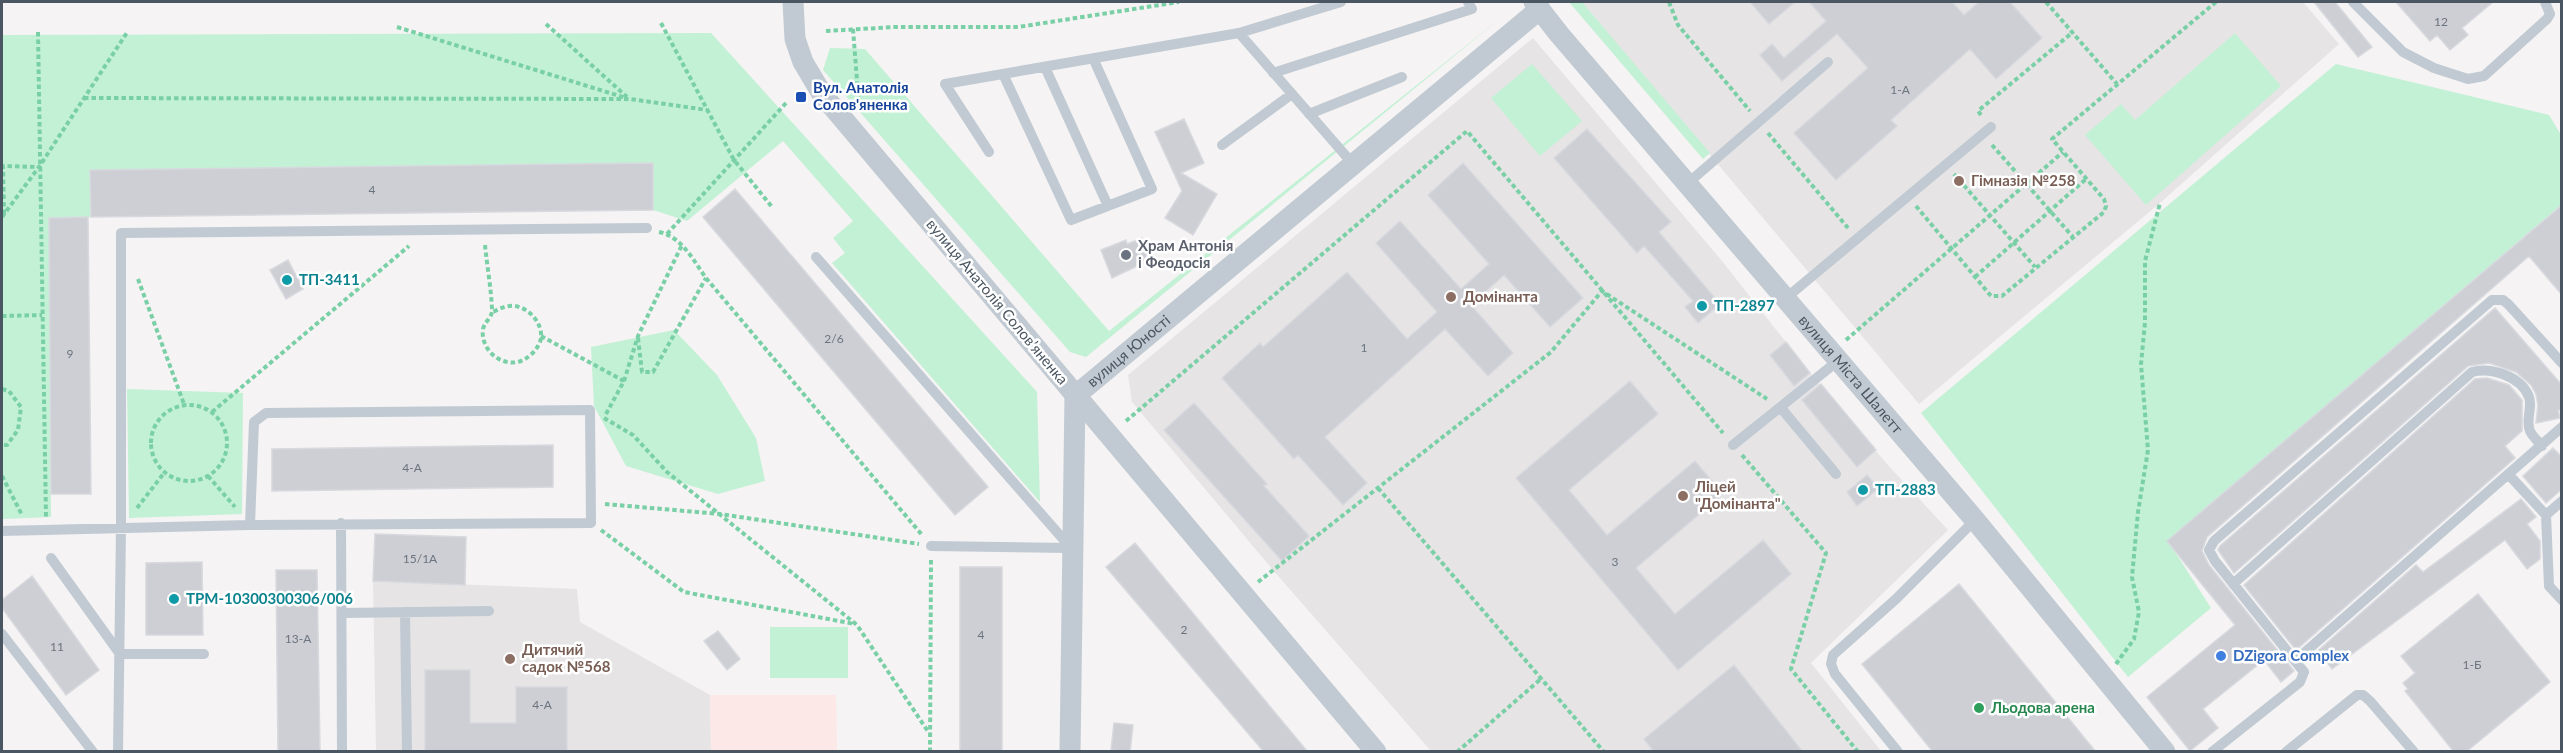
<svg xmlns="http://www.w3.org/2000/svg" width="2563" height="753" font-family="Lato,sans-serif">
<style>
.education{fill:#e6e4e5}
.medical{fill:#fce8e6}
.green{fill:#c3f1d5}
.building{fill:#cdcfd5;stroke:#d7d9de;stroke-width:1.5}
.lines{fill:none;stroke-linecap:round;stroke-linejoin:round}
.path{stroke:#7ad0a6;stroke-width:4;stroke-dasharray:4.5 3;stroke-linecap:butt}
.service{stroke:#c1cad2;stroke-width:10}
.minor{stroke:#c1cad2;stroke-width:21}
.transit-dot{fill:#1a4fb4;stroke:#fff;stroke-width:2}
.education-dot{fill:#8d6e63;stroke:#fff;stroke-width:2}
.worship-dot{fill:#6b7280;stroke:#fff;stroke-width:2}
.culture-dot{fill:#0f9aa8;stroke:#fff;stroke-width:2}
.shop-dot{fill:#3f7fe0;stroke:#fff;stroke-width:2}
.leisure-dot{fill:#2e9e5b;stroke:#fff;stroke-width:2}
.labels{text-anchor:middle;stroke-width:5;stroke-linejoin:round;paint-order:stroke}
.number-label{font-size:12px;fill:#6b747e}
.transit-label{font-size:15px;font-weight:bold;fill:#164399;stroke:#fff;text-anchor:start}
.education-label{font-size:15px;font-weight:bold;fill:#785e54;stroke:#fff;text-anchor:start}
.worship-label{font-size:15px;font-weight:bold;fill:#5b616d;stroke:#fff;text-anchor:start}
.culture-label{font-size:15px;font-weight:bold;fill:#0d838f;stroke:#fff;text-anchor:start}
.street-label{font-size:15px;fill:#4a5661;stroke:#fff}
.shop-label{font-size:15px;font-weight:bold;fill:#366cbe;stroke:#fff;text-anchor:start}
.leisure-label{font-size:15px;font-weight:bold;fill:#27864d;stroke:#fff;text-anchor:start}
</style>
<rect width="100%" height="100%" fill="#f5f3f3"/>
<path class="education" d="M1582,2h721l36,42 -179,159 -241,201z
M1533,38l189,223 89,113 75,89 62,67 -137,133 70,88h-450l-158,-181 -141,-168 -4,-27z
M373,581l204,8 3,33 130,73 1,56h-335z"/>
<path class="medical" d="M710,695h126l1,56h-126z"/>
<path class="green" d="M1569,2h13l128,151 -7,6z
M1502,17l-416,340 -16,-5 -247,-282 7,-22 35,1 244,282z
M711,33l326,359 3,110 -208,-239 13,-10 -12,-15 20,-17 -70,-80 -96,80 -34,-11 -1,-47 -562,7 1,47 -42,1 2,299 -49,2v-484z
M2235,33l46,53 -135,119 -61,-70 36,-31 14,16z
M1532,64l50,57 -42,35 -49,-58z
M2336,64l213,51 12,20v70l-393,336 43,67 -83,69 -207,-264z
M674,330l43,45 39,63 9,43 -47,13 -92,-28 -32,-60 -3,-59z
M127,389l116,4 -1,121 -113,4z
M770,627h78v51h-78z"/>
<path class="building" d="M1750,2h45l-26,22z
M1809,2h143l12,13 15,-13h31l32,36 -46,41 -26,-30 -79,71 6,6 -61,54 -42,-47 74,-65 -31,-34 -55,47 -22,-26 12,-11 12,14 42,-37z
M2314,2h21l37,45 -14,10z
M2396,2h97l-31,26 6,7 -18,15 -13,-15 -7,6z
M1184,119l20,44 -23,10 36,21 -24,41 -28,-17 17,-27 -27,-59z
M1587,129l84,93 -12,10 61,72 -22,19 -13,-16 8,-6 -49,-55 -7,7 -83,-95z
M653,163v47l-562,7 -1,-47z
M1463,163l120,135 -33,29 -46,-52 -33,30 42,48 -25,23 -43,-47 -120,108 42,46 -24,22 -45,-50 -4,4 -72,-81 38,-35 3,4 84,-75 60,67 30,-27 -61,-69 24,-22 61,68 28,-25 -61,-69z
M735,189l253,298 -33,28 -252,-298z
M2562,205v90l-33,-39 -322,281 -5,14 7,14 85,106 -13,11 -17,-22 -61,49 15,19 -28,23 -43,-54 88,-72 -68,-84z
M88,217l3,277h-40l-2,-276z
M1142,238l8,22 -38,18 -11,-28 25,-10 1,4z
M288,260l15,29 -17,10 -16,-29z
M2495,308l66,76 1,26h-4l2,8 -24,5 2,-18 -2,-11 -5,-9 -15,-13 -27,-9 -21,3 -234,207 -16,-23 2,-4z
M1786,342l24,31 -16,13 -24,-31z
M2487,378l22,7 13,15v31l-17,15 10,12 -219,192 -52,-65 231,-206z
M1630,381l28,33 -89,76 38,45 88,-74 28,33 -87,74 39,46 88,-74 28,34 -113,96 -162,-192z
M1821,384l55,66 -19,17 -55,-67z
M1194,403l73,81 -3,2 45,50 -27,25 -118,-131z
M553,445v42l-281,4v-42z
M2553,448l9,9v32l-16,14 -23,-27z
M1867,475l12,13 -22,18 -10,-14z
M2521,499l15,18 -9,7 13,17v18l-13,10 -22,-29 -173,129 -13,-18 -14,11 111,-97 7,7z
M375,534l91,3 -1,48 -92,-4z
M1135,543l142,172 31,37h-44l-158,-185z
M202,562l1,73h-57v-72z
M960,567h42v185h-42z
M276,570h41l3,182h-42z
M32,576l67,94 -33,25 -64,-87v-8z
M1959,584l137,168h-163l-71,-88z
M2478,594l72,88 -84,70h-12l-49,-61 3,-2 -5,-6 12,-10 -14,-17z
M718,631l22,28 -13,11 -23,-29z
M1734,665l69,87h-149l-10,-13z
M425,670h45v53h46v-36h51v65h-142z
M1114,723l19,2 -3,27 -19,-2z"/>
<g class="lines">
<path class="path" d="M1669,2l9,23 72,86
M2046,2l71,82
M661,23l73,137 38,47
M546,24l81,73
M397,27l229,71
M853,29l6,77
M826,31l69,-4h123l161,-25
M38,32l8,485
M84,98l546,1 77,11
M1981,115l-3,-4 95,-79
M1768,133l80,95
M1992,145l81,92
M1954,174l81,93
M1916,206l75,90h11l102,-84 2,-6 -2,-7 -52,-60 164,-137
M4,214l-1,-48 36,1
M2,217l37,-50 89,-136
M659,232c23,5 34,28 47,46l216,257
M667,234l119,-131
M485,245c2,21 6,42 7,64 1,8 -7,12 -9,20 -3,21 19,39 38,32 9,-4 15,-10 19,-19 6,-17 -13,-38 -30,-36 -6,0 -13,4 -17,6
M1975,277l111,-98
M138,279l46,125
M2,316l40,-1
M541,336l83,45
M638,338l4,34h11l53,-94
M1846,340l217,-188
M2,389l7,2 12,16 -3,23 -11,15h-5
M151 443a38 38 0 1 1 76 0a38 38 0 1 1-76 0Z
M212,412l197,-166
M606,414l18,-33 14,-45 44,-91
M604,418l29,17 34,37 190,153 72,108
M1126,421l341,-290 256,302
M1742,455l84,98 -35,116 67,83
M2,476l20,39
M208,476l27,31
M1378,488l226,264
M605,504l115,10 199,30
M137,508l27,-35
M601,530l83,62 171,32
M1258,582l293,-230 51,-61 165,108
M2116,664l18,-25 5,-27 -7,-35 6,-65 10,-62 -7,-86 4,-41v-62l15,-58
M930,752l1,-192
M1457,752l85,-74"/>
<path class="service" d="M1341,2l-102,31 114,131
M2353,2l50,50 31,16 34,11 16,-3 63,-57 3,-5 -5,-12
M1045,67l63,139
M1273,73l199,-64 -4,-7
M1003,74l68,146 81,-31 -59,-131
M1309,114l93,-37
M1222,145l70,-51
M989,152l-44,-68 294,-51
M1688,183l140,-121
M816,257l255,291
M1786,298l205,-171
M1781,408l55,66
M1733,445l106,-85
M2509,475l37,40 16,-14
M2546,515l3,71 13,14
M341,523l1,229
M2,531l248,-6 341,-2 -1,-113 -324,3 -12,9 -4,103
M931,546l140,2
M51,558l69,96h84
M2233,584l239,-212c19,-5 49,4 57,25 4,11 -4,23 1,34 2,5 8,10 12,15
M405,612l2,140
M343,613l146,-2
M2,634l91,118
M2296,660l266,-233
M118,752l3,-225v-294l526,-5
M1898,752l-63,-78 -4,-10 2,-9 63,-56 79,-79
M2212,752l88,-70 4,-10 -89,-111 -6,-11 5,-9 278,-241h11l5,4 54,59
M2286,752l71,-57h6l7,6 44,51"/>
<g class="minor">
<path d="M793,2l2,37 8,23 19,32 554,658"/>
<path id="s1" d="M1534,2l25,32 416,486 190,232"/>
<path id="s2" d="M1075,396l465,-387"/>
<path d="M1070,752l5,-356"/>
</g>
</g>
<rect class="transit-dot" x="795" y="91" width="12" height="12" rx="3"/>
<g class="education-dot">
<circle cx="1959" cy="181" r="6"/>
<circle cx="1451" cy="297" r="6"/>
<circle cx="1683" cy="496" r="6"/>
<circle cx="510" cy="659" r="6"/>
</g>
<circle class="worship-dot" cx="1126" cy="255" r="6"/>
<g class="culture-dot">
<circle cx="287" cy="280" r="6"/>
<circle cx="1702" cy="306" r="6"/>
<circle cx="1863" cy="490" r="6"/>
<circle cx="174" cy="599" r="6"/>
</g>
<circle class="shop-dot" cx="2221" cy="656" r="6"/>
<circle class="leisure-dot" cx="1979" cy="708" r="6"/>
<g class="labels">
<g class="number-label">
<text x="2441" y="26">12</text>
<text x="1900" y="94">1-А</text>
<text x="372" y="194">4</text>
<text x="834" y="343">2/6</text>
<text x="1364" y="352">1</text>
<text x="70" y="358">9</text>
<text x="412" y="472">4-А</text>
<text x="420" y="563">15/1А</text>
<text x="1615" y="566">3</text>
<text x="1184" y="634">2</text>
<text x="981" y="639">4</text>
<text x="298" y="643">13-А</text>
<text x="57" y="651">11</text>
<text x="2472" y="669">1-Б</text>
<text x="542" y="709">4-А</text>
</g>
<g class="transit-label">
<text x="813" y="93">Вул. Анатолія<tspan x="813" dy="17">Солов'яненка</tspan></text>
</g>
<g class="education-label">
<text x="1971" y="186">Гімназія №258</text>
<text x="1463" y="302">Домінанта</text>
<text x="1695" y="492">Ліцей<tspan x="1695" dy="17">"Домінанта"</tspan></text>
<text x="522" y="655">Дитячий<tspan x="522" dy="17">садок №568</tspan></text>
</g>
<g class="worship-label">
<text x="1138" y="251">Храм Антонія<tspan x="1138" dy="17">і Феодосія</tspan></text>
</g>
<g class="culture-label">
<text x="299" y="285">ТП-3411</text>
<text x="1714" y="311">ТП-2897</text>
<text x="1875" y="495">ТП-2883</text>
<text x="186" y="604">ТРМ-10300300306/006</text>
</g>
<g class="street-label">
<text transform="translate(997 302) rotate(50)" y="5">вулиця Анатолія Соловʼяненка</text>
<text dy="5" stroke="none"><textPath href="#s2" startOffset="70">вулиця Юності</textPath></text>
<text dy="5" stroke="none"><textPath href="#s1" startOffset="489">вулиця Міста Шалетт</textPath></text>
</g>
<g class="shop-label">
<text x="2233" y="661">DZigora Complex</text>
</g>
<g class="leisure-label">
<text x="1991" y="713">Льодова арена</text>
</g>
</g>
<rect width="2563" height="753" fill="none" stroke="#4a5661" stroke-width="6"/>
</svg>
